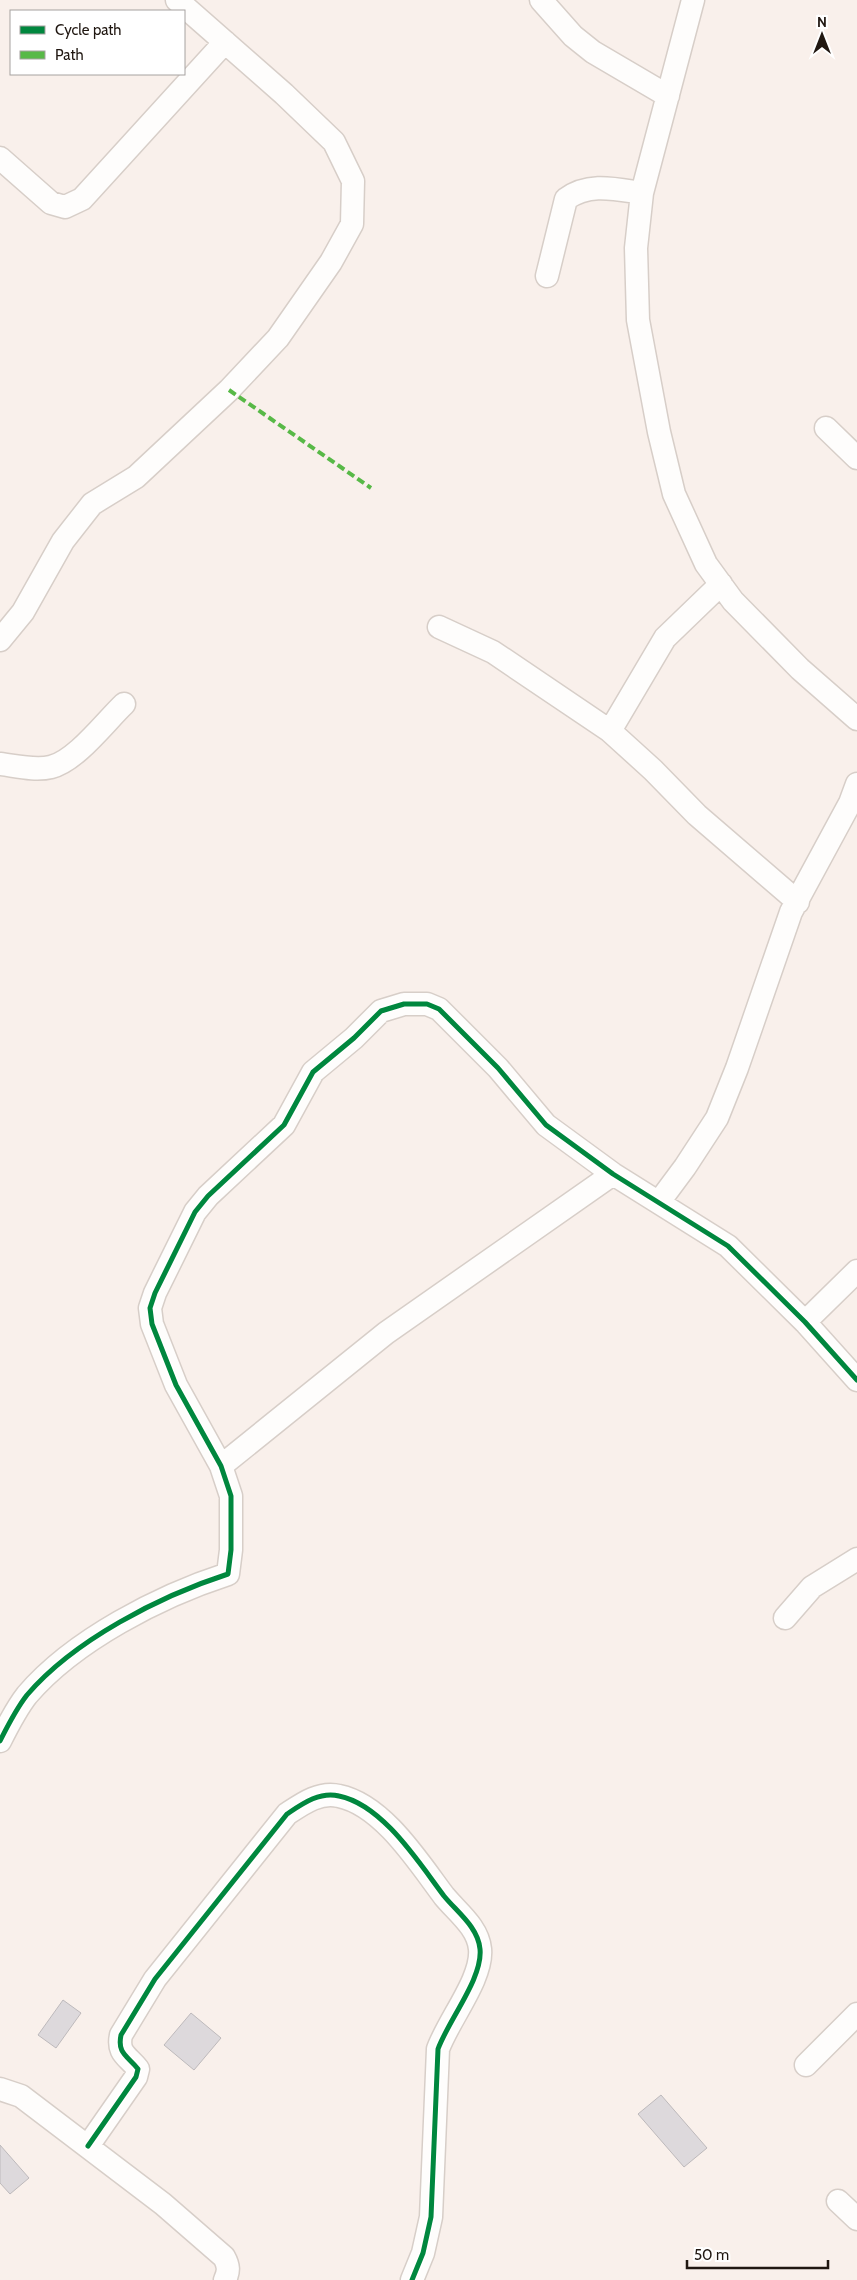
<svg xmlns="http://www.w3.org/2000/svg" width="857" height="2280" font-family="Cabin,sans-serif">
<style>
.building{fill:#ddd9dc;stroke:#bdb9bb}
.lines{fill:none;stroke-linecap:round;stroke-linejoin:round}
.street-casing{stroke:#d7cec8;stroke-width:25}
.street{stroke:#fefdfc;stroke-width:22}
.quiet{stroke:#58b947;stroke-width:4;stroke-dasharray:8 4;stroke-linecap:butt}
.cycleway-casing{stroke:#fff;stroke-width:8}
.cycleway{stroke:#00873e;stroke-width:5}
</style>
<rect width="100%" height="100%" fill="#f9f0eb"/>
<path class="building" d="M63,2000l18,13 -25,35 -18,-13z
M191,2013l30,25 -27,32 -30,-25z
M661,2095l46,53 -23,19 -46,-53z
M0,2145l29,33 -19,16 -10,-11z"/>
<g class="lines">
<defs>
<path id="street" d="M541,0l32,36 20,16 75,44
M693,0l-51,193 -6,55 2,72 21,112 15,62 32,70 27,37 67,68 57,50
M0,158l51,45 14,4 17,-8 143,-157
M547,276l19,-77c23,-17 49,-10 76,-6
M826,428l31,30
M439,627l54,25 117,79 43,39 44,45 101,87
M0,640l23,-28 40,-71 29,-37 44,-27 93,-87 49,-52 53,-76 21,-38 1,-43 -19,-39 -50,-48 -107,-94
M610,731l55,-93 56,-54
M0,764c16,2 35,7 51,3 25,-6 54,-45 73,-63
M659,1202l26,-35 32,-49 20,-50 54,-156 59,-109 7,-19
M805,1322l52,-51
M221,1466l165,-133 227,-159
M785,1618l27,-31 45,-28
M0,1741c8,-16 16,-32 27,-46 47,-55 133,-99 201,-121l3,-24v-54l-10,-30 -45,-81 -24,-61 -2,-16 5,-15 40,-81 13,-16 76,-71 29,-53 41,-34 27,-27 23,-7h23l12,5 59,59 48,57 67,49 115,72 77,76 52,58
M806,2065l51,-51
M0,2089l21,7 142,108 61,53c5,9 5,14 1,23
M88,2146l48,-69 2,-8c-10,-13 -21,-15 -17,-34l34,-56 132,-165c15,-10 33,-23 52,-18 44,9 80,67 105,100 13,16 34,31 36,53 3,29 -31,70 -42,100l-7,168 -8,36 -11,27
M838,2201l19,18"/>
</defs>
<use href="#street" class="street-casing"/>
<use href="#street" class="street"/>
<path class="quiet" d="M229,390l142,98"/>
<defs>
<path id="cycleway" d="M0,1741c8,-16 16,-32 27,-46 47,-55 133,-99 201,-121l3,-24v-54l-10,-30 -45,-81 -24,-61 -2,-16 5,-15 40,-81 13,-16 76,-71 29,-53 41,-34 27,-27 23,-7h23l12,5 59,59 48,57 67,49 115,72 77,76 52,58
M88,2146l48,-69 2,-8c-10,-13 -21,-15 -17,-34l34,-56 132,-165c15,-10 33,-23 52,-18 44,9 80,67 105,100 13,16 34,31 36,53 3,29 -31,70 -42,100l-7,168 -8,36 -11,27"/>
</defs>
<use href="#cycleway" class="cycleway-casing"/>
<use href="#cycleway" class="cycleway"/>
</g>
<rect x="10" y="10" width="175" height="65" fill="#ffffff" stroke="#a6a2a0"/>
<rect x="20" y="26" width="25" height="8" fill="#00873e" stroke="#a6a2a0"/>
<text x="55" y="35" font-size="15" fill="#201711">Cycle path</text>
<rect x="20" y="51" width="25" height="8" fill="#58b947" stroke="#a6a2a0"/>
<text x="55" y="60" font-size="15" fill="#201711">Path</text>
<g transform="translate(822 35)" stroke="#ffffff" stroke-width="4" paint-order="stroke">
<path d="M0-4L9 19L0 12L-9 19Z" fill="#201711"/>
<text y="-8" font-size="14" font-weight="bold" text-anchor="middle" fill="#201711">N</text>
</g>
<path d="M687 2260v8h141v-8" fill="none" stroke="#201711" stroke-width="2.5"/>
<text x="694" y="2260" font-size="15" fill="#201711" stroke="#ffffff" stroke-width="4" paint-order="stroke">50 m</text>
</svg>
